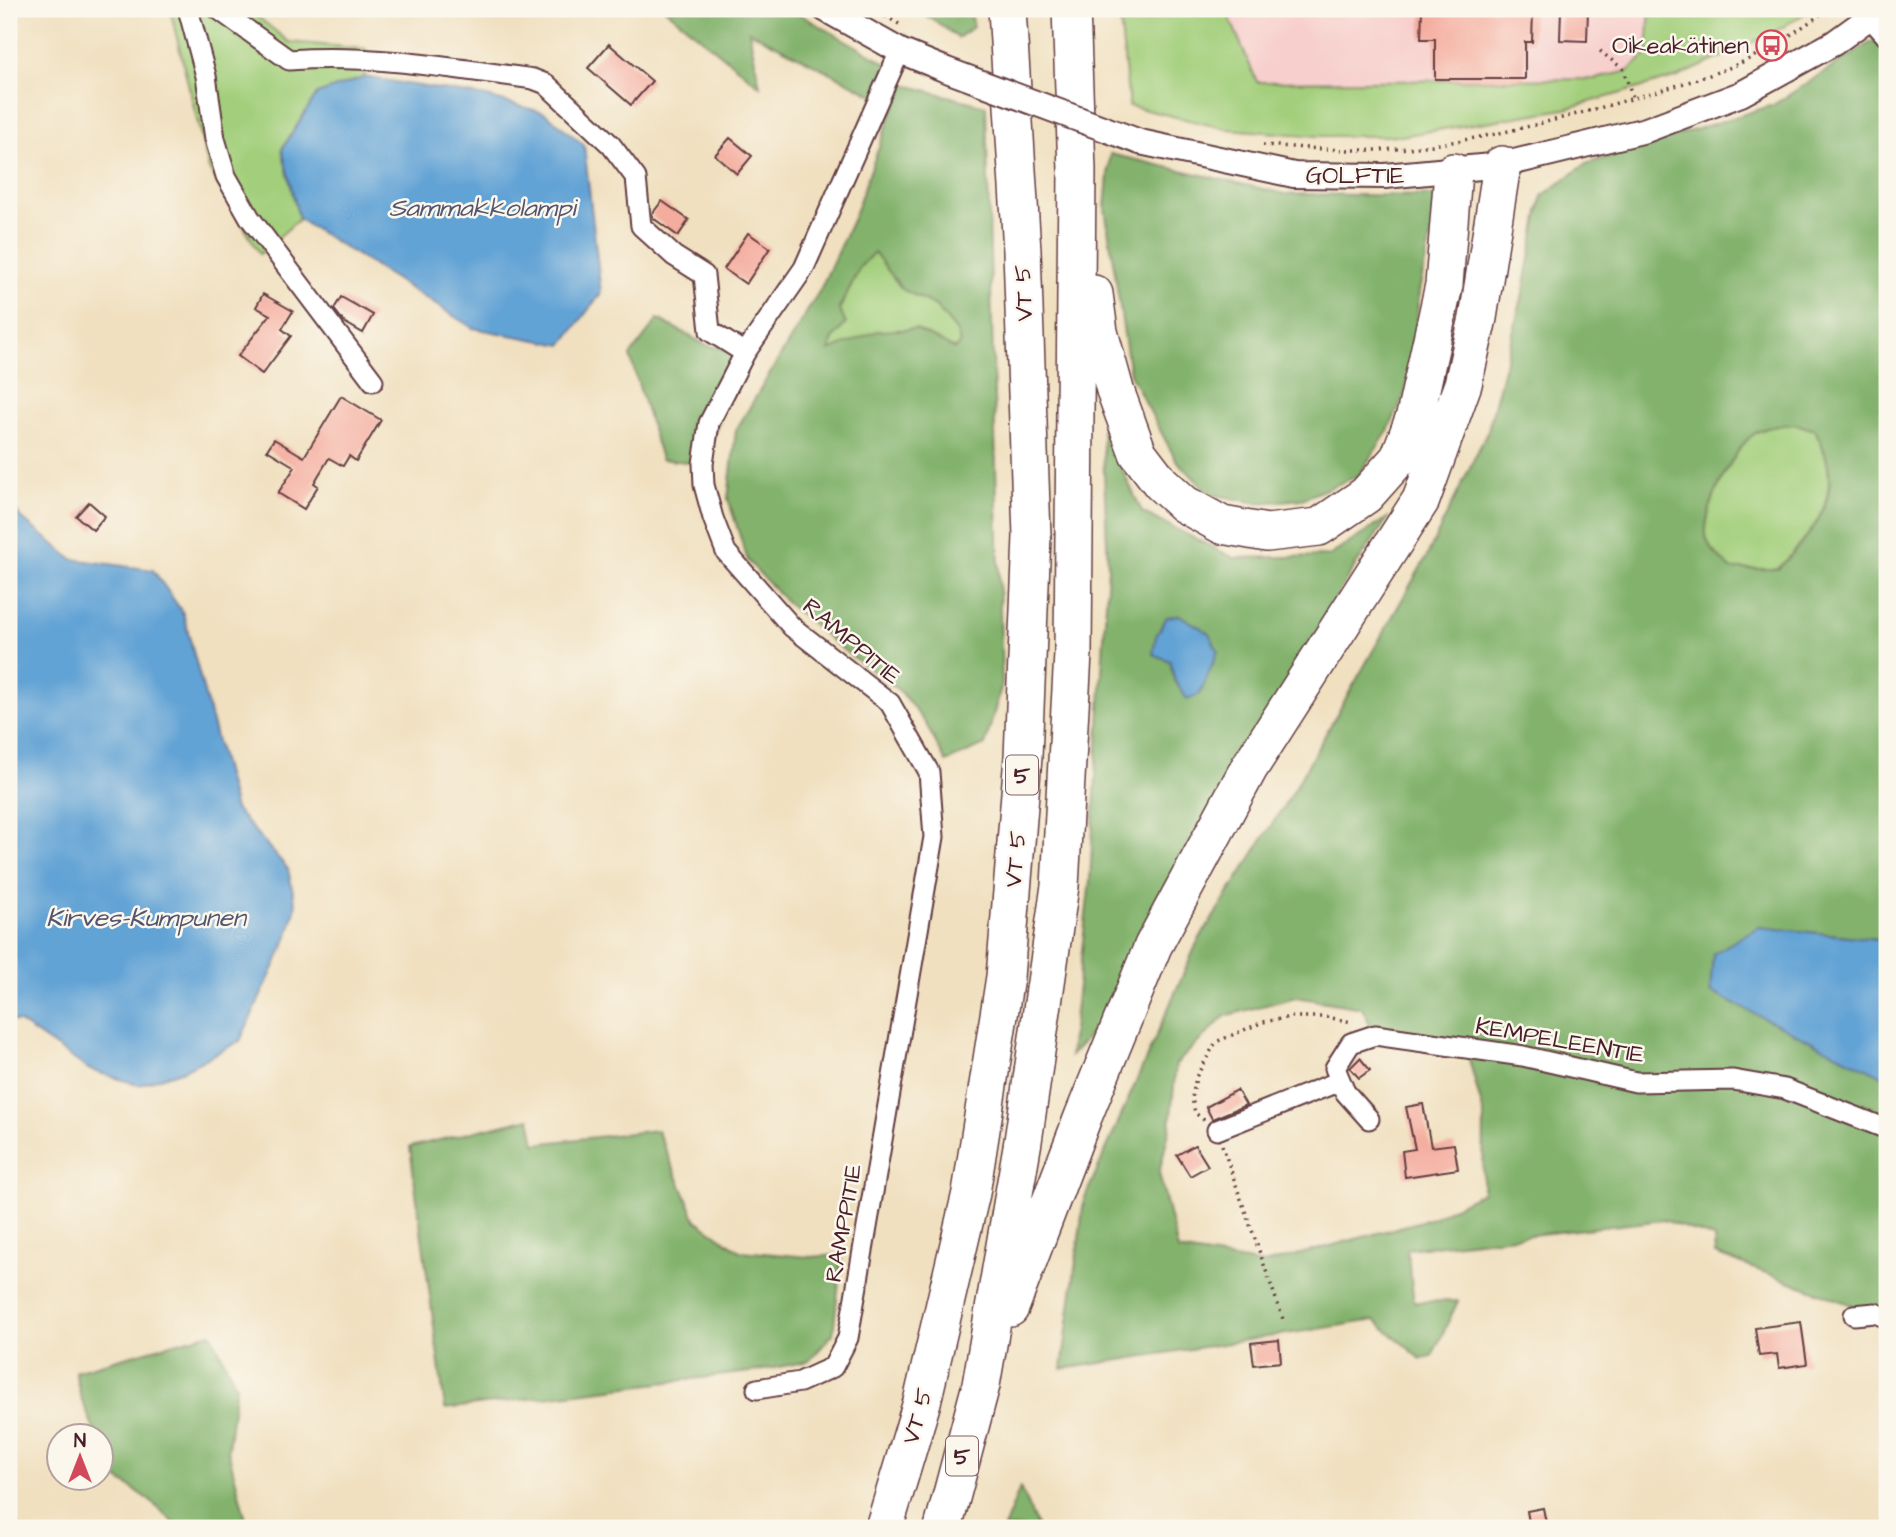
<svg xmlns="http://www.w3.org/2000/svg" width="1896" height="1537" font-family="'Architects Daughter',sans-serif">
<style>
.built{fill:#f7d0cd}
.green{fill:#a3cf7c;stroke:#767754;stroke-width:2}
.forest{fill:#82b26c;stroke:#66684c;stroke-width:2;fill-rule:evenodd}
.water{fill:#62a3d5;stroke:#566180;stroke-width:2}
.building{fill:#f4ac9e}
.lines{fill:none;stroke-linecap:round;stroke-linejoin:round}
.minor-casing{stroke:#633c41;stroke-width:23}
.tertiary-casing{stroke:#633c41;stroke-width:28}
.motorway-casing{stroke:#633c41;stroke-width:40}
.path{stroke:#633c41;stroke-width:3.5;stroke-dasharray:2 5;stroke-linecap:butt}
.minor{stroke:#fff;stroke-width:19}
.tertiary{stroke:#fff;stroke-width:24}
.motorway{stroke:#fff;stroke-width:37}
.tertiary-bridge-casing{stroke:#633c41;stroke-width:28;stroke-linecap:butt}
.tertiary-bridge{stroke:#fff;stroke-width:24}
.labels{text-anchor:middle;stroke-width:5;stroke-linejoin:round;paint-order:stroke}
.shield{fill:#fbf7ec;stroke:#7f6065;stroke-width:2}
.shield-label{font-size:23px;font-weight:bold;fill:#4a1f2b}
.poi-label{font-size:24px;fill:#4a1f2b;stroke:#fbf7ec;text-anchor:end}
.street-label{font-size:24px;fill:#4a1f2b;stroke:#fbf7ec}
.water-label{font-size:26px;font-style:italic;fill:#54546f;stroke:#fbf7ec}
</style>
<rect width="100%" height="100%" fill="#fbf7ec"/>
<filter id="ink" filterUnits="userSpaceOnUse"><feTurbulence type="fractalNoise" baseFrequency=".0143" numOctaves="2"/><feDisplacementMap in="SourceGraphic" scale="14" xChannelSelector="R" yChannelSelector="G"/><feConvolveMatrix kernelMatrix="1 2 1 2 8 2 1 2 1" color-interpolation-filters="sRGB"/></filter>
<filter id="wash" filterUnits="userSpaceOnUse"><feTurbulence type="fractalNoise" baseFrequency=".00686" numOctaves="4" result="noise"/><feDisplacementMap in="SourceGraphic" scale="28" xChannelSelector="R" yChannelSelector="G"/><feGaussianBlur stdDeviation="1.57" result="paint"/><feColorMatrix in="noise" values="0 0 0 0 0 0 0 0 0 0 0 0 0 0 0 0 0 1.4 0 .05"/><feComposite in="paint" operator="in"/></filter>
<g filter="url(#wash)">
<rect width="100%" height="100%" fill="#f0e0c0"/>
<path class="built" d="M1226,9h424l-3,45 -19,17 -32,8 -339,3z"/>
<path class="green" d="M170,9h78l41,33 77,7 -1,28 -48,17 -35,55 17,70 -39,35 -51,-85z
M1119,9h107l31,73 339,-3 32,-8 19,-17 3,-45h162l-41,25 -93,43 -113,32 -164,27h-84l-90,-7 -98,-23z
M874,251l28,38 34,17 21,26 3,12 -6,5 -38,-20 -87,23 4,-13 13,-16 -7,-13 21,-43z
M1796,424l19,6c32,60 5,96 -37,139h-47c-8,-8 -20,-19 -24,-29 -8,-24 27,-93 47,-106 12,-8 29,-9 42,-10z"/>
<path class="forest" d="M665,9h125l103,58 -14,31 -130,-67 11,55z
M914,9h57l2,18 -15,11 -21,-16z
M1887,32v908l-129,-13 73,122 56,29v240l-172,-64 -1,-16 -50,-18 -257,29 7,53 44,-1 -26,55 -11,3 -46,-39 -313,49 22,-169 113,-257 95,-150 135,-237 61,-126 36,-140 18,-94 44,-32 187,-59zM1796,424l19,6c33,60 5,96 -37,139h-47c-8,-8 -20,-18 -24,-29 -8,-24 27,-93 47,-106 12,-8 29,-9 42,-10zM1296,997l66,11 13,27 91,13 18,67 -1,77 -50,26 -169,46 -86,-14 -19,-77 11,-46 6,-63 49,-48z
M902,84l84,22 16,578 -17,61 -39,17 -20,-38 -25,-32 -59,-43 -55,-46 -39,-42 -20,-62 8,-69 84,-140 33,-72zM874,252l28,37 34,17 21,26 3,12 -5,5 -39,-20 -39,2 -48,20 4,-12 13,-16 -7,-14 21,-42z
M1110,154l175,40 150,2 -3,35 -13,60 -4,48 -10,55 -17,37 -30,45 -56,23 -44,4 -48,-9 -34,-34 -46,-86 -25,-166z
M658,319l48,26 39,8 -42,111 -42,-5 -31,-103z
M1102,426l40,86 92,46 95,-2 60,-39 -40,58 -254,454 -25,27 20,-176 18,-312zM1179,615l30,18 -3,41 -6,20 -25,-13 -5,-20z
M530,1118l5,26 122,-14 39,90 44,31 69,6 33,-2 -9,79 -24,27 -51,10 -313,38 -35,-262z
M211,1333l25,52 -8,65 20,78h-68l-31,-28 -39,-27 -8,-22v-15l-6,-1 -16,-40 -5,-24z
M1020,1488l18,40h-34z"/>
<path class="water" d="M365,77l122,20 58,16 39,32 17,148 -39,52 -89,-17 -174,-109 -17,-70 35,-55z
M9,501l12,17 51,41 81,11 30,43 52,196 53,60 8,37 -9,33 -47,102 -56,29 -45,15 -49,-15 -71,-48 -10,-2z
M1179,615l30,18 9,18 -18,43 -13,5 -12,-18 -5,-20 -17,-7 3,-18 11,-19z
M1758,927l129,13v138l-177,-86 3,-38z"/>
<g id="blocks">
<path class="building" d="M1422,9h111l-1,33h-7v37h-90v-40h-14z
M1561,9h27l-1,32 -27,-1z
M609,44l43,37 -21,24 -43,-37z
M730,138l22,18 -15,18 -22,-19z
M662,201l27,19 -11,16 -25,-18 -1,-4z
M748,233l22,15 -24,36 -22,-15z
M263,294l30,17 -11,18 9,7 -29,38 -24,-18 32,-41 -14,-8z
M341,297l32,18 -10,18 -19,-11 -10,-13z
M341,396l40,24 -25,41 -7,-5 -6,10 -14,-8 -15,25 4,3 -14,23 -26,-16 17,-26 -28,-17 7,-11 30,18z
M89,502l16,14 -12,14 -17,-14z
M1360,1058l10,12 -11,8 -9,-10z
M1237,1090l9,15 -34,14 -6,-12z
M1423,1104l8,43 23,-3 4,25 -53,8 -3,-26 13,-2 -9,-42z
M1195,1145l13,21 -18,10 -13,-21z
M1801,1322l6,42 -28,4 -2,-14 -18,2 -4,-28z
M1279,1340l2,22 -27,3 -3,-22z
M1543,1508l4,20h-17l-3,-17z"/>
</g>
</g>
<g filter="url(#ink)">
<use href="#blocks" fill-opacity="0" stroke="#633c41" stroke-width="2"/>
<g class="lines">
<defs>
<path id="minor" d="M188,9l18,67 9,63 11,37 24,42 123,163
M218,9l71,51c83,-6 162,8 244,19l13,5 65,61 25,33 5,48 33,30 30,19 6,56 35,22
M1862,9l25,28
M1369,1119l-24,-27 -10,-24 16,-25 24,-8 148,21 113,26 97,-2 52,9 102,40
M1217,1130l123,-49
M1854,1315l21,-2 12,5
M757,1389l43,-7 33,-15 15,-29 86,-501 -5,-65 -39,-69 -98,-76 -66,-75 -13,-34 -9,-33 -1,-21 6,-41 36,-70 59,-85 96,-217"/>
<path id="tertiary" d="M825,9l75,42 44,18
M1140,142l154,33 91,1 117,-11 144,-35 95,-36 93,-51 47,-34"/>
<path id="motorway" d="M1094,294l5,38 16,58 23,63 23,30 23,21 38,21 45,8 52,-6 47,-32 33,-37 16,-42 29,-131 9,-113
M1010,1308l73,-191 70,-171 96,-178 172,-268 42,-116 15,-66 24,-153
M884,1528l38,-126 49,-209 34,-216 18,-220 9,-221 -10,-285 -15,-242
M943,1528l38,-143 42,-244 37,-255 13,-232 4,-484 -6,-161"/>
</defs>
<use href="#minor" class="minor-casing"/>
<use href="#tertiary" class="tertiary-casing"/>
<use href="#motorway" class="motorway-casing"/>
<path class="path" d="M873,9l26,15
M1600,51l23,18 10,29
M1263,145c46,3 99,8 144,3 77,-8 150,-28 224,-49 36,-11 72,-20 107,-35 32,-14 62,-35 90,-55
M1204,1120l-9,-7 -3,-15 4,-21 20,-35 47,-20 29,-5h34l26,5
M1222,1145l61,174"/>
<use href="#minor" class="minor"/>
<use href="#tertiary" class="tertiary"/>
<use href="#motorway" class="motorway"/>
<defs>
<path id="tertiary-bridge" d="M944,69l196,73"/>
</defs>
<use href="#tertiary-bridge" class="tertiary-bridge-casing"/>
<use href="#tertiary-bridge" class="tertiary-bridge"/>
</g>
</g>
<defs>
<symbol id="bus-ring" viewBox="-11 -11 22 22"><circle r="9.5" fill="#fbf7ec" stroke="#d1495b" stroke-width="1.5"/><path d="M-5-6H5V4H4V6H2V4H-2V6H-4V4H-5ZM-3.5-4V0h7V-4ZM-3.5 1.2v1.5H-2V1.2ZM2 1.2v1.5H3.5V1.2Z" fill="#d1495b"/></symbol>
</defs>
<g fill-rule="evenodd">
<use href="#bus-ring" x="1754" y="28" width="35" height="35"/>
</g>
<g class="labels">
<g class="shield">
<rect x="1006" y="755.5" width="32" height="39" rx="5"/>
<rect x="946" y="1436.5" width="32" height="39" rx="5"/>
</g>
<g class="shield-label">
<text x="1022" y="783">5</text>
<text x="962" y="1464">5</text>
</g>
<g class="poi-label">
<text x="1749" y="53">Oikeakätinen</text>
</g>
<g class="street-label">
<text x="1355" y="183">GOLFTIE</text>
<text transform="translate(1023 293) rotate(-92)" y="8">VT 5</text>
<text transform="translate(852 641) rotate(40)" y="8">RAMPPITIE</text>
<text transform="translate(1015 859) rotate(-85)" y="8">VT 5</text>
<text transform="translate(1560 1040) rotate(10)" y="8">KEMPELEENTIE</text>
<text transform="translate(843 1223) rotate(-80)" y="8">RAMPPITIE</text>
<text transform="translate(917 1416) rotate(-74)" y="8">VT 5</text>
</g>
<g class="water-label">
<text x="482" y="216">Sammakkolampi</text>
<text x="146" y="926">Kirves-Kumpunen</text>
</g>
</g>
<rect width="1896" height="1537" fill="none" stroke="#fbf7ec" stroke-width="35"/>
<g transform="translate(80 1457)"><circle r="33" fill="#fbf7ec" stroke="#b4a19f" stroke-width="2"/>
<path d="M0-5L12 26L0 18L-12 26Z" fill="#d1495b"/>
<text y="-10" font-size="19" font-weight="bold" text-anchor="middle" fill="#4a1f2b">N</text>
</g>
</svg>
